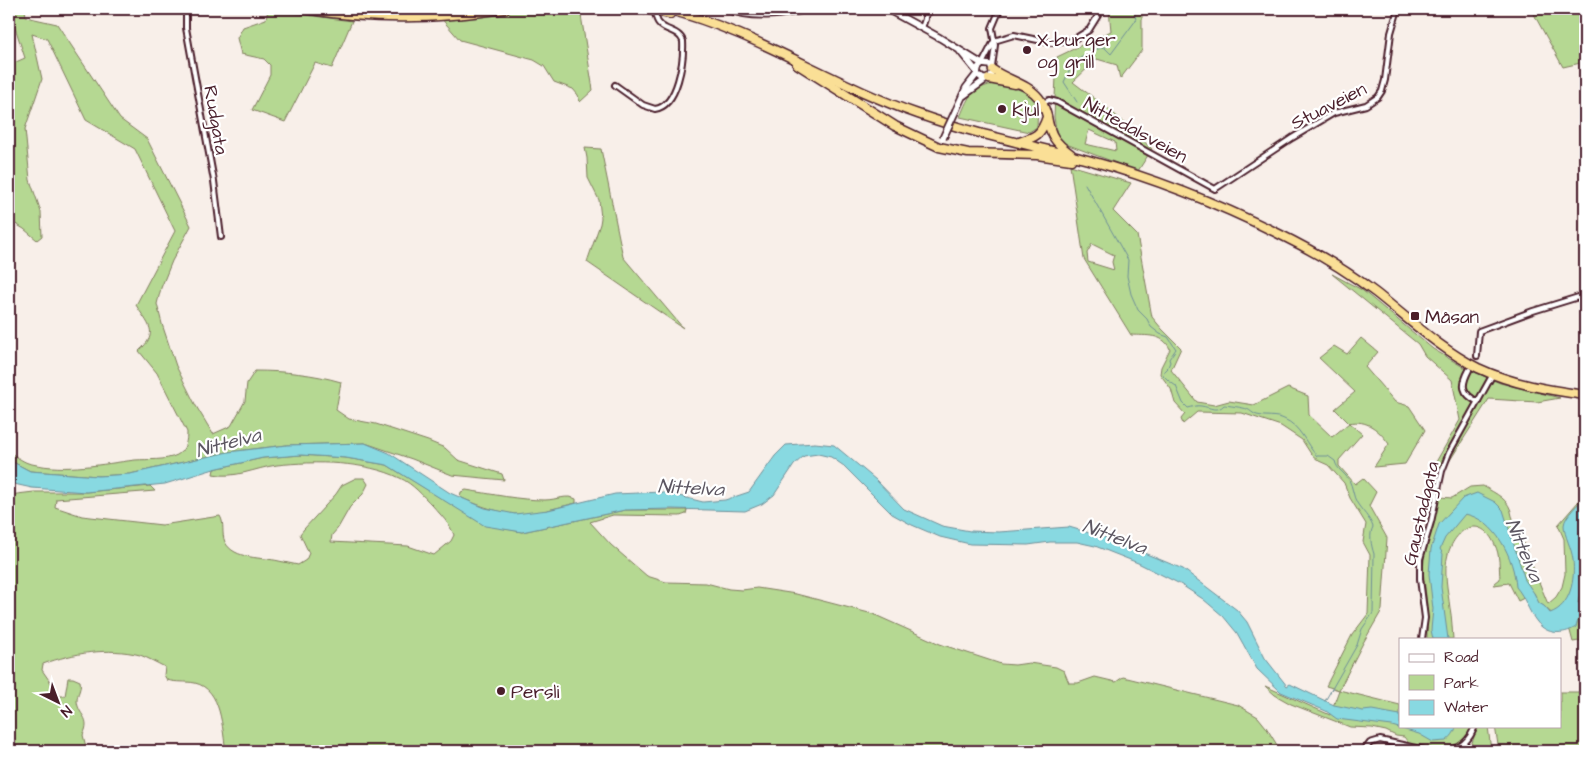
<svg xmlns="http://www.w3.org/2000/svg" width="1594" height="760" font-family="'Architects Daughter',sans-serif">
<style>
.green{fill:#b5d892;stroke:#807c5e;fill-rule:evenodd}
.water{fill:#88d9e1;stroke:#6f8f98}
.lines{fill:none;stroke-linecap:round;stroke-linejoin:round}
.stream{stroke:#6f8f98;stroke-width:1}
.street-casing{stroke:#4a1f2b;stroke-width:8}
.secondary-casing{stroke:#4a1f2b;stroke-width:9}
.highway-casing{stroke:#4a1f2b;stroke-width:11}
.street{stroke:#fff;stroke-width:4}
.secondary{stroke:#fff;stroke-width:5.5}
.highway{stroke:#fadf96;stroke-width:8}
.street-bridge-casing{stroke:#4a1f2b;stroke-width:8;stroke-linecap:butt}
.secondary-bridge-casing{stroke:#4a1f2b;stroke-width:9;stroke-linecap:butt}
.street-bridge{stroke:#fff;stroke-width:4}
.secondary-bridge{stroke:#fff;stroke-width:5.5}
.poi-dot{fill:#4a1f2b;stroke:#fff;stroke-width:2}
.labels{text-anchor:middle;stroke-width:4.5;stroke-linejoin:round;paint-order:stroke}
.poi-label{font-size:19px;fill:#4a1f2b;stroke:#fff;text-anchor:start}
.street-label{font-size:19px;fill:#4a1f2b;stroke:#fff}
.water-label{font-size:20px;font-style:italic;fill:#5d5762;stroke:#fff}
</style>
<rect width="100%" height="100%" fill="#f8efe9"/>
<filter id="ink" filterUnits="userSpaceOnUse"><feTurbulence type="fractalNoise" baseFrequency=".02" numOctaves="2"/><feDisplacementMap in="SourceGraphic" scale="10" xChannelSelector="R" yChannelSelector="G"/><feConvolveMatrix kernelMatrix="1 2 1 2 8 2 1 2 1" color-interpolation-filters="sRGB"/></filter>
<g filter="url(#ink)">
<path class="green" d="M9,9h16l1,8 31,7 63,95 27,20 44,87 -19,35 -11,27 -4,16 5,20 14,42 20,40 17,28 18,-8 14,-25 2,-18 8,-12c28,0 59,3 86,11l-5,28 13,9 27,5 52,17 17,7 13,12 44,14 2,6 -52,-5 -40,-16 -47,-16 -78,2 -59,7 -98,22 -32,2 -68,-5 -21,-11v-8c7,4 15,11 23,12 34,8 70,0 103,-4 14,-1 30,1 42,-5 9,-5 10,-15 10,-23l-30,-59 -18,-22c21,-19 9,-26 -3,-46l39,-74 -40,-82 -49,-29 -39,-81 -15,-5 10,45 -17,50 5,51 11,32 1,24 -5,4 -13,-11 -15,-9v-155l16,-7z
M433,9h147l13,81 -13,12 -2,-7 -5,-6 -19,-7 -10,-16 -10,-6 -74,-20z
M1109,9h33v41l-22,29 -3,-14 -20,-6 -24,23 38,29 41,38 -14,22 -72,-27 -9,-9 -3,-18 3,-60 54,-26zM1089,130l26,12 1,9 -31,-7z
M1531,9h54v53l-22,5z
M268,10l84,11 -20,47 -17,-5 -30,59 -33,-12 18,-35v-10l-6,-6 -23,-5 -4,-16 6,-11 23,-8z
M997,83l30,9 11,11 -1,24 -8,5 -69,-15c10,-24 11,-28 37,-34z
M585,148l16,1 22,108 60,71 -96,-66 13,-38 1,-6 -2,-18 -11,-22 -1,-20z
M1070,165l61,18 -18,28 24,24 15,82 10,12 19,19 -10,22 26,32 17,3 15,-4 25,4 34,-17 20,8 1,19 23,22 17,-14 -14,-14 20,-17 -36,-34 15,-12 13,8 14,-16 17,14 -13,15 30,35 14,4 16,24 -20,34 -31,3 15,-23c-10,-14 -22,-25 -40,-21l13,11 -23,26v6l16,18 8,-6 13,14 -7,14 18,32 -5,72 -19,33 -24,47 61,15v21h73c-3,8 -9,17 -17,21 -9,4 -39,2 -47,-4 -2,-1 -3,-4 -5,-6l-8,-1 -10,-5 -14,-3 -22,-1 -59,-23 -16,-9 -10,-9 65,29 9,-25 -13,-4 26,-51 16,-21 2,-59 -7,-13 3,-18 -16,-26 -6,-15 -16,-18 -9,-4 -8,-7 -9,-14 -21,-14 -39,-13 -45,-1 -14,12 -2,-5 4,-5 -10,-11 -4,-14 -11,-15 1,-7 9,-18c-7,-16 -24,-13 -39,-14l-47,-76zM1092,244l22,11 -2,7 2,8 -26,-8 -1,-9z
M1332,274l30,16 71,59 32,19 35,15 60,15 -23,4 -48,-3 -44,69 -13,1 28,-49 -8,-40 -27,-24 -7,-12z
M301,455l45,3 41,7 98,60 37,7 103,-22h62l-1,4 -6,2 -67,-1 -23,7 21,23 36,31 19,6 40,1 23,6 13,1 15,-2 39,6 77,20 67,30 61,20 14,1 14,-2 27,4 8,4 5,12h9l17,-6 21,5 7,-5 115,28 20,12 8,10 11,18 -2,6h-1049c-4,-22 -4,-62 -31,-68 -10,-2 -18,0 -28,-3l-3,-5 1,-8c-8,-4 -17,-9 -25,-12 -32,-8 -67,-2 -97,9l-1,6 18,26h5l3,-18h5l7,3c2,8 -3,12 -3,20 1,15 15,16 6,34l4,16h-78v-256l25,-3h52l64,-6 5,5 -99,8 -1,8 27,9 80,9 58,-9c5,8 1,17 5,26 9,18 38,15 54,19 6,1 13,3 19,4l8,-5 3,-7 -9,-19 4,-5 32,-35 6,-9 14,-7h8l4,6 -5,10 -13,13 -12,21 -6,7 -1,7 77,4 26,9 17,-14 3,-6c-4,-11 -14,-21 -22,-30 -10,-10 -19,-21 -32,-27 -35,-17 -85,-17 -123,-13 -22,3 -42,14 -64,9l1,-5 49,-11z
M1483,486c13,8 27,13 29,30l36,88 8,-7 6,-10 3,-13 -1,-35 -6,-14 27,-31v146l-12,2 -3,-11 -26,-25 -5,-2 -5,-11 -16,8 -9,-18 -15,2 1,-2 5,-4c-1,-12 0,-24 -5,-34 -14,-31 -39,-18 -47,9 -5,17 0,37 2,54 2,10 2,20 3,31h-26v-34l-4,-35 2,-19 15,-54 12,1 18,-11z
M466,490c26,4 53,10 79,10 11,0 22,-6 31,-1v4c-18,4 -45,13 -63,11 -19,-3 -36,-9 -53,-17l1,-5z
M1560,692h25v59h-86l-4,-25h65z
M1478,726h10l3,25h-22z"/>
<path class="water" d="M365,443l24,10 61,40 35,15 30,6 33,-4 67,-16 48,-2 40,10 22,-2 24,-8 26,-36 11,-11 29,-2 19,2 42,35 28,29 38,17 28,5 29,1 70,-5 41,12 73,30 54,41 10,12 18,36 22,28 3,-2 44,21 29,6 9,-1 28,5v11h56c-1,7 -5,11 -10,15l-13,1 -14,-8 -27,-8 -55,-7 -11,-8 -45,-19 -24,-23 -20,-36 -14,-17 -20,-17 -23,-15 -42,-21 -43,-17 -18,-4h-27l-22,3 -58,-1 -30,-7 -28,-12 -20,-11 -48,-48 -13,-9 -13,-3 -14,2 -10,9 -20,30 -12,9 -17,7 -73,-2 -47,1 -103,22 -37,-6 -98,-61 -41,-7 -45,-3 -38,3 -49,11 -49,15 -79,8 -54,-4 -18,-4 -5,-6v-18l21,11 68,5 32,-2 98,-22 59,-7z
M1477,493l18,9 8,8 22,70 9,13 5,10 5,3 6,7c21,-7 25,-34 23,-53 -1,-12 -9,-24 -9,-35 1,-10 15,-21 21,-28v21l-6,16 6,22v9l-7,38 7,-2v11l-7,8 -2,7c-13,8 -29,8 -39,-5 -9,-11 -12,-25 -21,-35 -2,-29 -20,-67 -51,-73l-20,24 -5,11 3,5 -2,33 7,52h-15l-2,-9 2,-21 -4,-35 2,-25 8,-25 24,-26z"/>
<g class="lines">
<path class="stream" d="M1077,102l-13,-20 9,-19 18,-12 13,-4 7,7 25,-34 -2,-11
M1085,184l43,76 -1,16 4,18 7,16 9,9 4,8 9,7 8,3 8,12 -7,10 1,3 -2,5 -4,4 -1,4 6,6 7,5 7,17 5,5c5,-1 9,-3 13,-2 9,1 16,7 23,-1 2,0 21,3 23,4 3,1 6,5 10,6 8,2 19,0 27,4 17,7 22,26 33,37h11l7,5c2,9 9,11 14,19 4,7 4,17 8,23 5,8 13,15 16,24 -4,7 -2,18 1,27l-1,59 -11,16 -5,16 -32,56"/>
<defs>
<path id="street" d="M186,9v19l28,153 7,56
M926,15l6,-6
M922,28l3,-9v-10
M994,41l20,-6 38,8 19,-2 18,-11 13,-21
M982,64l12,-23
M992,67l3,-22 -3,-17 8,-19
M615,85l28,20 12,4c23,-3 29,-49 28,-68 -5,-13 -24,-9 -27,-24
M1043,103l6,-3 8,2 158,87 77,-51 42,-25 32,-8 12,-8 4,-6 3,-11 6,-47 7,-24
M1477,356l2,-25 54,-20 52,-16
M1469,370c-8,15 -8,23 9,32
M1422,639l3,-21 -5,-39v-20l11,-37 11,-51 7,-18 44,-79
M1364,751l6,-8 10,-3 49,11
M1446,751c15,-2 24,-11 29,-25"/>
<path id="secondary" d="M727,9c27,10 53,6 81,0
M887,9l53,29 42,26 8,1 3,7 -4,7h-6l-6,-5 1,-6 4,-4
M960,51l17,21
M963,96l22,-16
M956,110l10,-22 11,-14"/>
<path id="highway" d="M305,9c71,12 129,10 200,0
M646,9l24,5
M666,9c89,22 165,75 252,105 55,20 114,31 170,46 65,18 129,43 189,73 35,17 69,37 99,60 33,26 64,56 102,75 34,16 70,22 107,27
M797,64l98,62 44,21 29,6 69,2 34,5
M993,70c14,10 35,14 46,28 5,6 6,12 8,18 3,19 8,27 24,38
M989,79l26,5
M1019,142c17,-5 22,-7 28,-25"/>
</defs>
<use href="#street" class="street-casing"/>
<use href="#secondary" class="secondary-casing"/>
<use href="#highway" class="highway-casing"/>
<use href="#street" class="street"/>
<use href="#secondary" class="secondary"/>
<use href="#highway" class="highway"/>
<defs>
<path id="street-bridge" d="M654,9l2,8"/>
<path id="secondary-bridge" d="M943,138l13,-28"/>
</defs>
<use href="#street-bridge" class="street-bridge-casing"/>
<use href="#secondary-bridge" class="secondary-bridge-casing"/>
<use href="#street-bridge" class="street-bridge"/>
<use href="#secondary-bridge" class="secondary-bridge"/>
</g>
</g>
<g class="poi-dot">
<circle cx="1027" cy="50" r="5"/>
<circle cx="1002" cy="109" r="5"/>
<rect x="1410" y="311" width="10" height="10" rx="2.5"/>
<circle cx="501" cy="691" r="5"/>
</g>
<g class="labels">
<g class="poi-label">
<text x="1037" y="46">X-burger<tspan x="1037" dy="22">og grill</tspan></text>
<text x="1012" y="116">Kjul</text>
<text x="1425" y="323">Måsan</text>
<text x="511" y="698">Persli</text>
</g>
<g class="street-label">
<text transform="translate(1328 105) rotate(-27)" y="7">Stuaveien</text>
<text transform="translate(217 120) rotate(80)" y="7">Rudgata</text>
<text transform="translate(1136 129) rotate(29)" y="7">Nittedalsveien</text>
<text transform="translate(1420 513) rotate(-77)" y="7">Gaustadgata</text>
</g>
<g class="water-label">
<text transform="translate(228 442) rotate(-15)" y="7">Nittelva</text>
<text transform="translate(691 487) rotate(3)" y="7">Nittelva</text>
<text transform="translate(1115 536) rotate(21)" y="7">Nittelva</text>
<text transform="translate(1525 550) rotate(67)" y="7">Nittelva</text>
</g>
</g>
<rect width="1594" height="760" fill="none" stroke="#fff" stroke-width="30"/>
<rect x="15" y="15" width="1564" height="730" fill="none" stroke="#4a1f2b" stroke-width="2" filter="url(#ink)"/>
<rect x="1399" y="638" width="162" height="90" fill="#ffffff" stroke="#b7a5aa"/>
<rect x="1409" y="654" width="25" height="8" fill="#ffffff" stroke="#b7a5aa"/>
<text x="1444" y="662" font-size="15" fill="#4a1f2b">Road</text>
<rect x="1409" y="675" width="25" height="15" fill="#b5d892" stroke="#b7a5aa"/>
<text x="1444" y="688" font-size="15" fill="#4a1f2b">Park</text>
<rect x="1409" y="700" width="25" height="15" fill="#88d9e1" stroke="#b7a5aa"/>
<text x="1444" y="712" font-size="15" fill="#4a1f2b">Water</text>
<g transform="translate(58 702) rotate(138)" stroke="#ffffff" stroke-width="4" paint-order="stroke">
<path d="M0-4L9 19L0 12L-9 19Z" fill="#4a1f2b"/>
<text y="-8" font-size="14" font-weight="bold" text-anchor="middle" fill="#4a1f2b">N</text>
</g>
</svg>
